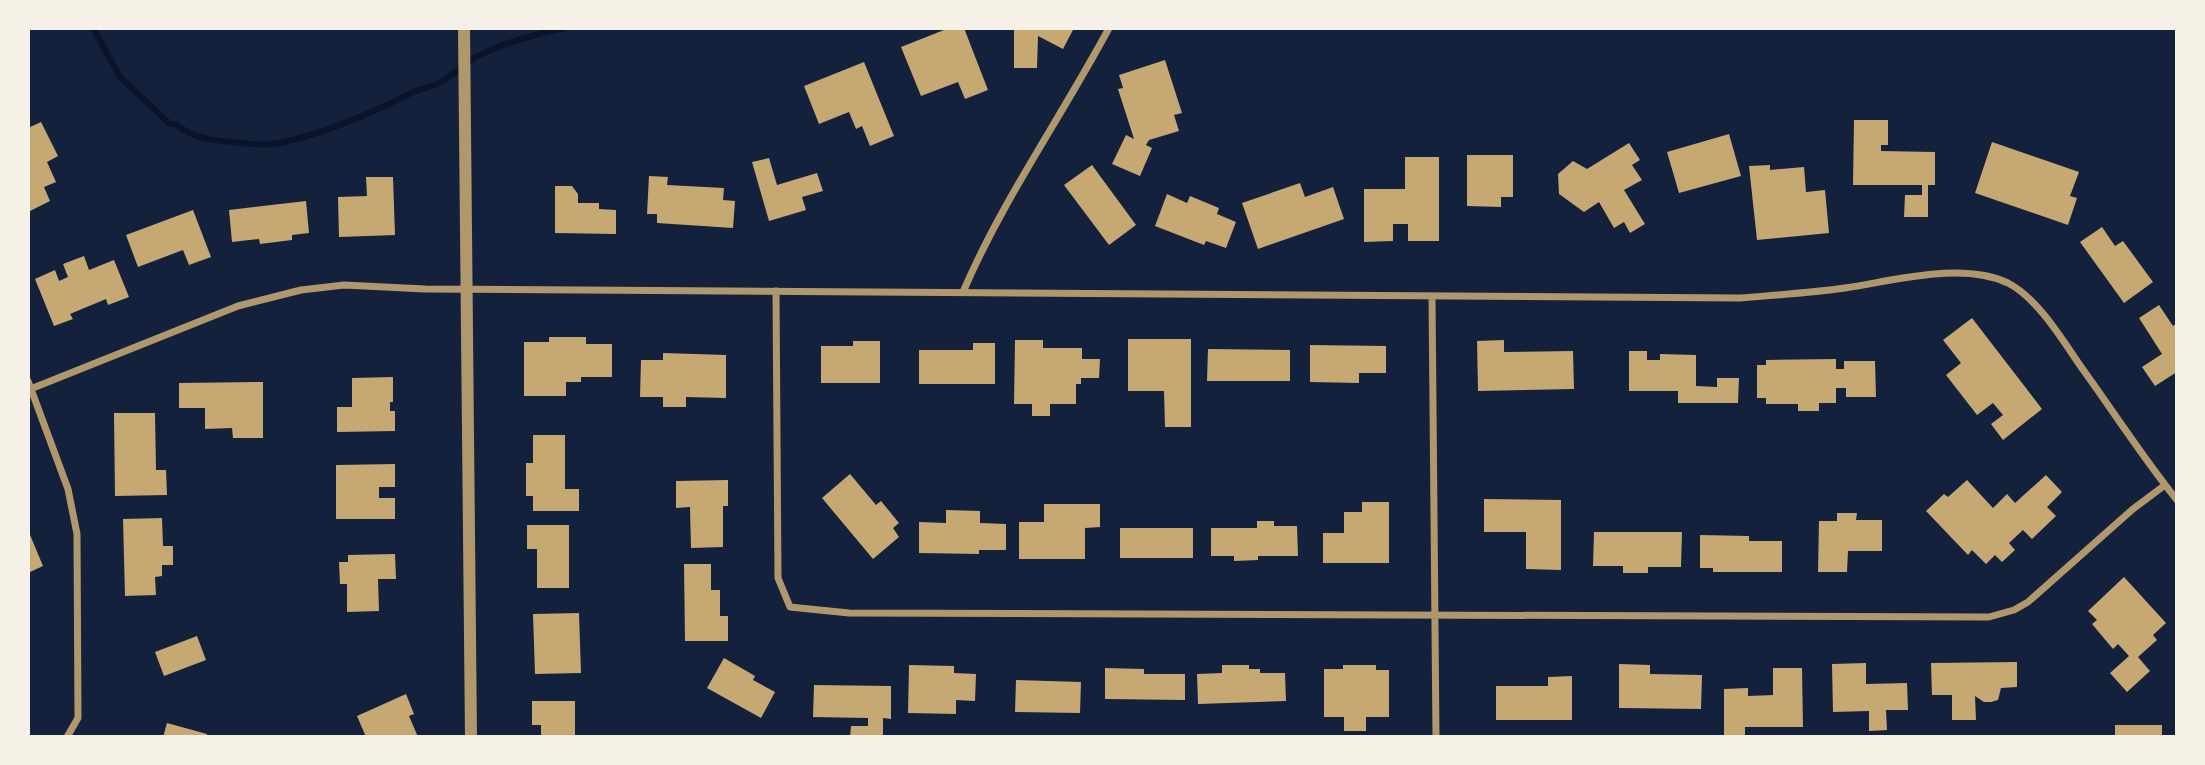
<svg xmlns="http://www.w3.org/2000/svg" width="2205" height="765" font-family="Ubuntu,sans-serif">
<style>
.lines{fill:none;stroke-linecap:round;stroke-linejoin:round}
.stream{stroke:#0b132b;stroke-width:6}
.building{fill:#c6a872}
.minor{stroke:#b1986c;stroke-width:7}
.tertiary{stroke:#b1986c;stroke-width:12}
</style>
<rect width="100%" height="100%" fill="#14213d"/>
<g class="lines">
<path class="stream" d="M93,28l27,49 50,47h6c16,14 34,16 55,18 13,1 29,4 42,2 40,-6 100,-31 136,-50 11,-5 24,-7 34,-13 12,-8 22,-18 35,-25 27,-14 57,-22 87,-28"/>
</g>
<path class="building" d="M949,28h15l24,62 -23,9 -7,-17 -37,14 -20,-49z
M1014,28h60l-11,21 -25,-13 -1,32h-23z
M1165,60l17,53 -8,2 5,16 -30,9 -3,5 6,3 -12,28 -28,-12 14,-29 8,4 -16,-50 5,-1 -4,-13z
M864,62l30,74 -24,10 -8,-20 -6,3 -7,-17 -30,12 -15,-38z
M1854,120h34v25h-7v6l54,1v33h-7v32h-24l1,-22h17v-10h-69z
M41,122l17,34 -11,6 9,20 -12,5 6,14 -22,11v-84z
M1729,134l12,42 -62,17 -12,-41z
M1992,142l87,30 -9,24 7,2 -9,27 -93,-32z
M1629,143l11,17 -8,5 10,15 -18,10 21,34 -15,9 -6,-11 -10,6 -15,-26 -15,10 -25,-18 -1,-20 15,-13 14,8z
M1467,155h46v42h-12v10l-34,-1z
M1405,157h34v84h-31v-17h-15v17l-29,1v-53h41z
M769,158l8,27 40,-12 6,18 -21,6 4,13 -37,11 -17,-59z
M1092,165l44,60 -27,20 -45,-60z
M1770,165v5l34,-3 2,25 19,-2 4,43 -72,7 -8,-74z
M649,176l19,1 -1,8 57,3 -1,12 12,1 -2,27 -76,-5v-9h-10z
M366,177h27l2,58 -56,2 -1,-40 29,-1z
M1300,183l5,14 28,-10 11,32 -86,30 -16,-46z
M555,186h17l6,8v9h21v6l17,1v24l-61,-1z
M1167,194l20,9 3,-7 29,12 -2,6 19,8 -10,26 -20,-7 -2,4 -49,-19z
M306,201l3,32 -17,2v5l-32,4 -1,-5 -27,3 -3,-32z
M193,210l18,47 -22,8 -6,-15 -45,17 -12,-32z
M2102,227l13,19 8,-5 30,41 -29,21 -44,-61z
M84,256l5,14 25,-10 15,37 -21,8 -2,-6 -36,15 3,5 -19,7 -19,-47 20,-9 4,11 9,-4 -5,-13z
M2159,305l14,21 4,-3v49l-22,14 -13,-19 20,-13 -23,-36z
M1972,318l70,91 -39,31 -12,-16 12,-9 -10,-12 -16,12 -31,-40 15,-12 -18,-23z
M549,337h37v7h26v33h-31v5h-15v14h-42v-54h25z
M1128,339h63v88h-26l-1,-36h-36z
M1015,340h28v8h39v11h18l-1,19h-18v6h-5v20h-26v12h-18v-12h-18z
M1504,340v12l69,-1 1,38 -96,2 -1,-50z
M853,341h27v42h-59v-37h32z
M973,343h22v41h-76v-34h54z
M1310,345l76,1v27h-27v10l-49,-1z
M1208,349l82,1v31h-83z
M1629,351h18v9h13v-6l36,1v31l21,1v-9h22l-1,25h-60v-12h-49z
M663,353l63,2v43l-40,-1v10h-23v-10h-23l1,-37h22z
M1836,359v10h8v-8h31l1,36h-30v-9h-10v15h-17v8h-21v-7h-32v-6h-9v-33h9v-5z
M393,377v25h-3v9h5v20l-58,1v-25h15v-29z
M263,382v56h-30l-1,-10 -27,1v-21h-26v-25z
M114,413h41l1,57h10l1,25 -52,1z
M533,435h32v54h14v22h-46v-15h-7v-33h7z
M395,464v23h-16v11h16v21h-59v-54z
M850,474l26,31 5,-4 18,22 -6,5 6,9 -26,22 -51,-61z
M2046,475l16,17 -15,15 9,9 -24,23 -9,-9 -14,13 6,7 -13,12 -7,-7 -9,9 -14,-14 -4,5 -42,-44 18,-17 4,3 19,-17 26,28 14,-14 8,9z
M728,480v26h-5v41l-32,1 -1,-41 -14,1v-27z
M1484,499l77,1v70l-35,-1v-37h-42z
M1362,502h27v61h-66v-30h21v-21h18z
M1044,504h56v23l-15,1v31h-66v-37h25z
M946,510l34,1v12l26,1v26h-27v4l-60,-1v-31l27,1z
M1837,513h20l-1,7h26v31h-34l-1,21h-29l1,-51h18z
M162,518l1,28h10v19h-11v11l-7,1 1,18 -31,1 -2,-77z
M1257,521h17v5h23l1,30h-40v4l-24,1v-5h-23v-28h46z
M527,525h42v63h-32v-39h-10z
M1120,528h73v30h-73z
M28,530l15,36 -15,7z
M1594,532h88l-1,35h-33v6h-25v-7h-30z
M1700,535l49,1v5h33v31h-69v-4h-13z
M395,554l1,25h-18l1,32 -32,1v-28h-7l-1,-22h9v-7z
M684,564h27v26h9v26h8v25h-43z
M2124,577l42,46 -13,12 4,5 -19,17 12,14 -23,21 -17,-19 19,-17 -11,-12 -5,5 -21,-25 5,-4 -9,-9z
M579,613l2,60 -46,1 -2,-60z
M197,636l9,24 -42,16 -9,-24z
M724,658l31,18 -2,4 22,12 -14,26 -54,-30z
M2017,662v25l-16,1 -3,12 -7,2h-7l-9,-6 1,24h-24v-25h-20l-1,-32z
M1866,663v21l41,-1 1,27h-22l1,20 -18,1v-20l-36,1 -1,-48z
M1619,664l31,1v9l52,1 -1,34 -82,-1z
M909,665l45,1v7l22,1 -1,27 -19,-1v14l-48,-1z
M1222,665h27v4h11v4h25l1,28 -88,3 -1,-30 25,-1z
M1343,665h33v5h13v47h-23v14h-22v-14h-20v-48h19z
M1105,668l39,1v5h41v26l-80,-1z
M1773,668h29l1,59h-58v10h-21v-48l24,-1v8l25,-1z
M1572,676v44h-76v-34h52v-9z
M1016,680l65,2 -1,31 -65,-1z
M814,685l77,1v33l-8,-1v19h-33l1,-11h17v-8l-55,-1z
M406,694l8,20 -5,2 9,21h-52l-9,-21z
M532,701h43v36h-34v-12h-9z
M167,723l40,11 -1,3h-43z
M2115,725h47v12h-47z"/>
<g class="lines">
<path class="minor" d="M776,291l2,287 12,29 59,6 1140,4 25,-7 14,-8 105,-93 32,-24
M963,292c40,-93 99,-176 146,-264
M1432,296l4,441
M28,381l40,108 9,45 1,184 -11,19
M28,390l210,-84 63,-16 43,-5 81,4 1315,9c35,-3 70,-5 105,-10 48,-7 117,-27 163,-5 31,16 56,60 76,88 31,43 60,88 93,129"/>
<path class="tertiary" d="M464,28l7,709"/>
</g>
<rect width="2205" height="765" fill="none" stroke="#f6f1e7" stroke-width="60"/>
</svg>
